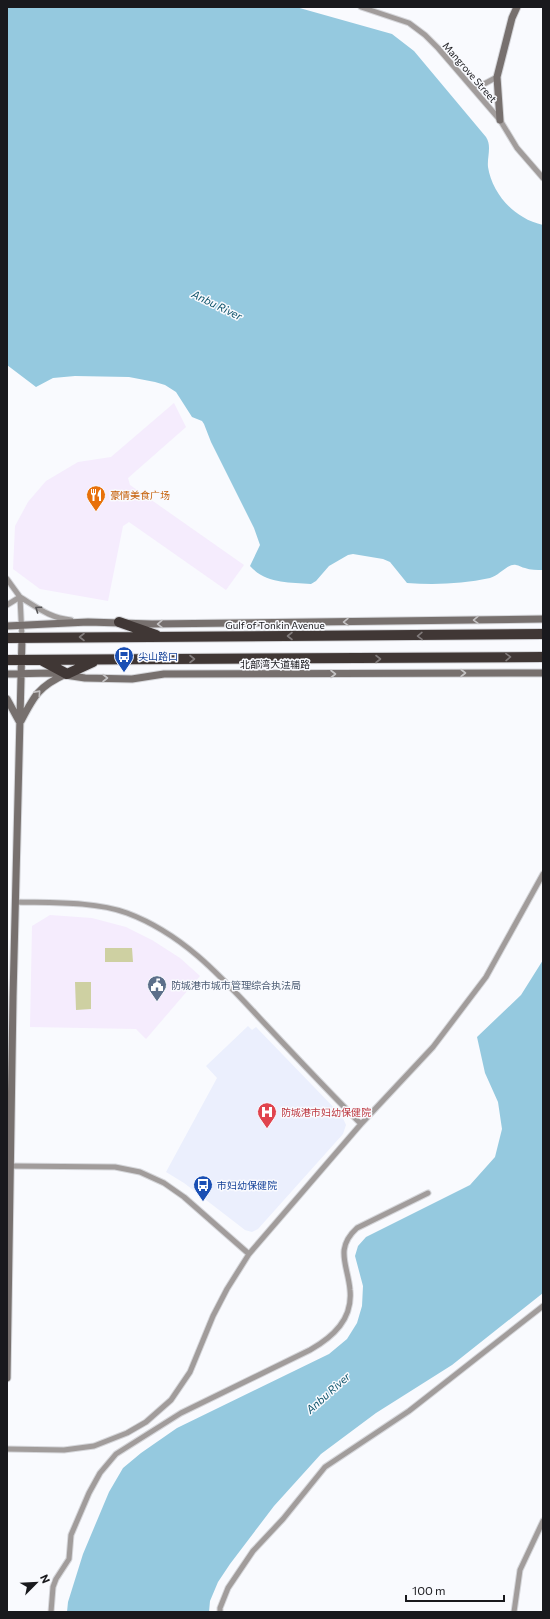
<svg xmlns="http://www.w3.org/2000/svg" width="550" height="1619" font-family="Commissioner,'Noto Sans SC',sans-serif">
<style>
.commercial{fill:#f5ecfd}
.built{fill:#ebeffd}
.green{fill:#ced0a2}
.water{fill:#95c9df}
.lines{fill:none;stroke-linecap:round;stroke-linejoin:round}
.street-casing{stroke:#d5d6da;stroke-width:7}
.secondary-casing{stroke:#d5d6da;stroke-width:9}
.highway-casing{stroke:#d5d6da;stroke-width:12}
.street{stroke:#a19c9b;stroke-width:5}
.secondary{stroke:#77706e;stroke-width:7}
.highway{stroke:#403735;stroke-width:10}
.oneway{stroke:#565456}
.oneway2{stroke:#c5c3c4}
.oneway3{stroke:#817b7b}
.labels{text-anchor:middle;stroke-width:3;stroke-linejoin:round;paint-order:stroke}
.street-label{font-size:10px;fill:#19191d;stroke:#f9fafe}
.food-label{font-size:10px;fill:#c56008;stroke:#f9fafe;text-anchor:start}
.transit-label{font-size:10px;fill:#164399;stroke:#f9fafe;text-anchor:start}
.service-label{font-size:10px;fill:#4e5e75;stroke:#f9fafe;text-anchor:start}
.health-label{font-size:10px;fill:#be3a42;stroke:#f9fafe;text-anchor:start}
.water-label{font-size:11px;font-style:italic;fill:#0e536a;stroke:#f9fafe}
</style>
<rect width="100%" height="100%" fill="#f9fafe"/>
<path class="commercial" d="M174,403l12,24 -58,51 2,7 114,80 -18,25 -97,-68 -6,4 -15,75 -68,-12 -27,-20 2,-43 13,-24 18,-21 32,-19 33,-5z
M50,915l42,3 34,9 26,13 28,18 20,18 -54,63 -10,-10 -106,-2 2,-101z"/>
<path class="built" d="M248,1026l4,4 4,-3 86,89 4,9 -3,9 -85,95 -6,3 -7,-2 -61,-47 -18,-11 51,-94 -11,-12z"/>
<path class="green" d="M105,948h27l1,14h-28z
M75,982h16v27l-15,1z"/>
<path class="water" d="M7,7h289l96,27 22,17 72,86c6,9 1,20 2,30 3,20 17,40 35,50 6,4 13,6 20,8v345c-6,0 -13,0 -18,-2 -3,0 -6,-3 -9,-3 -8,-2 -17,11 -26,13 -28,6 -55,7 -83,5l-17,-21 -7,-3 -30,-5 -5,1 -19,11 -13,15 -5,3c-22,-2 -45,0 -61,-18l10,-21 -6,-17 -43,-86 -7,-18 -2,-3 -10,-4 -16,-25 -11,-7 -10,-3 -26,-5 -54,-1 -22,2 -17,9 -29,-22z
M543,960v333l-91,72 -76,48 -55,41 -47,52 -44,58 -12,18 -8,19 -1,11h-142l1,-10 15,-48 26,-62 14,-24 18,-15 36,-25 152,-74 18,-15 10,-16 5,-17 1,-20 -8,-30 3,-10 8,-9 104,-52 25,-28 7,-28 -4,-27 -13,-29 -8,-36 44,-42z"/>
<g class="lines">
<defs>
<path id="street" d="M361,7l48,16 16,12 13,13 62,72 17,28 26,30
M472,87l12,-3 13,-7
M7,579l13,18 2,41
M7,605l13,-8c18,11 30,21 51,23
M15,902c35,1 79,-1 112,11 59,22 98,68 140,113 31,33 62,66 94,98
M10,1166l105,1 25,5 24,11 20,14 65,57
M7,1449l57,1 30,-4 33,-13 19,-11 25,-22 19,-28 23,-56 14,-27 22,-35 112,-130 72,-77 53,-70 57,-103
M51,1612l2,-25 3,-8 13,-20 2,-24 18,-42 11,-20 16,-19 65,-41 129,-63c23,-13 43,-31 40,-60 -2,-25 -16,-41 7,-62l71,-35
M220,1612v-4l8,-20 25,-37 30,-32 42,-52 84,-56 134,-105
M514,1612l6,-42 23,-49"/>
<path id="secondary" d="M500,120l-3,-43 15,-59 5,-11
M7,626l81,-4 64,2 391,-5
M7,674l45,-1 33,5 47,1 32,-5 379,-1
M7,699l12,22
M21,721c13,-25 18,-35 45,-47
M7,1378l6,-381 9,-359"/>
<path id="highway" d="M119,622l37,13
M7,638l536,-4
M7,660l536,-3
M43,661l24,13 26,-12"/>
</defs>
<use href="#street" class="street-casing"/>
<use href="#secondary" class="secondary-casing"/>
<use href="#highway" class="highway-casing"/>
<use href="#street" class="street"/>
<use href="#secondary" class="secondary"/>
<use href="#highway" class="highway"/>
</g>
<defs><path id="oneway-chevron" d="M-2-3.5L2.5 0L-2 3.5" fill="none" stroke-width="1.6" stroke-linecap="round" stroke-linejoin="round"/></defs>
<use class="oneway" href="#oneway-chevron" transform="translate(38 609) rotate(-145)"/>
<g class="oneway2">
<use href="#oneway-chevron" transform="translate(476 620) rotate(179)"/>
<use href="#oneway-chevron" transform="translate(346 622) rotate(179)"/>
<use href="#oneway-chevron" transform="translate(160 624) rotate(179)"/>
<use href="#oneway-chevron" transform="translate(463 673)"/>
<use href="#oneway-chevron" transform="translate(333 674)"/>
<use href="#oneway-chevron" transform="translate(105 678)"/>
<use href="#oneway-chevron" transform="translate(38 693) rotate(-48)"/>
</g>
<g class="oneway3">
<use href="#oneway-chevron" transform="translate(290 636) rotate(180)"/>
<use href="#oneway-chevron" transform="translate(420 636) rotate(179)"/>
<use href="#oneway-chevron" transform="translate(82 637) rotate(180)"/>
<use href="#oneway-chevron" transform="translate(508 657) rotate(-1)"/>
<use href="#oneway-chevron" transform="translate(192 659)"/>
<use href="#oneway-chevron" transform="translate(378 659)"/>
</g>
<defs>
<symbol id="restaurant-pin" viewBox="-11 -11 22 30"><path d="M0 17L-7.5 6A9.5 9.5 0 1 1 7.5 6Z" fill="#e8710a" stroke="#f9fafe"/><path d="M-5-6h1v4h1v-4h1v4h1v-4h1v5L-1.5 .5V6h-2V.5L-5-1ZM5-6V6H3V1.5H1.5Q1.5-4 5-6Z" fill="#fff"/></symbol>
<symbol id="bus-pin" viewBox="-11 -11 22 30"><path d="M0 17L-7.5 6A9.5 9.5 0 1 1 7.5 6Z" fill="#1a4fb4" stroke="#f9fafe"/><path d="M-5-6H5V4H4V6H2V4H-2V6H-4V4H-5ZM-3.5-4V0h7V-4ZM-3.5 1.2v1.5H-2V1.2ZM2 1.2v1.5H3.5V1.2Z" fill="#fff"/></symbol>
<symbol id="civic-pin" viewBox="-11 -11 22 30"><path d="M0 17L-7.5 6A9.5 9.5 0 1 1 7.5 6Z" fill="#5c6f8a" stroke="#f9fafe"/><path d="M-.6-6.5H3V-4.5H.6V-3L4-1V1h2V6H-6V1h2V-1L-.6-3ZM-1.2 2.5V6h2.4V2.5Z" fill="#fff"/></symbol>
<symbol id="hospital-pin" viewBox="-11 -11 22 30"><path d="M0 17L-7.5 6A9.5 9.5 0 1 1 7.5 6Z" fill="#e0444e" stroke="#f9fafe"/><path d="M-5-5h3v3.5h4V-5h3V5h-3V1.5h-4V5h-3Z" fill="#fff"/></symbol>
</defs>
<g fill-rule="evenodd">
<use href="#restaurant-pin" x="85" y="484" width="22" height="30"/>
<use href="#bus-pin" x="113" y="645" width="22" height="30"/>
<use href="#civic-pin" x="146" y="974" width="22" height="30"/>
<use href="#hospital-pin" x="256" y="1101" width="22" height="30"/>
<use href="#bus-pin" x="192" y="1174" width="22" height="30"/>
</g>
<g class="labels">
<g class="street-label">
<text transform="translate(470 72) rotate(49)" y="4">Mangrove Street</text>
<text x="275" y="629">Gulf of Tonkin Avenue</text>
<text x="275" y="668">北部湾大道辅路</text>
</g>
<g class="food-label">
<text x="110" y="499">豪情美食广场</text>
</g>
<g class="transit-label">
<text x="138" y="660">尖山路口</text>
<text x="217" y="1189">巿妇幼保健院</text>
</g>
<g class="service-label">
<text x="171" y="989">防城港市城市管理综合执法局</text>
</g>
<g class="health-label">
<text x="281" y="1116">防城港市妇幼保健院</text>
</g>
<g class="water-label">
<text transform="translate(217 305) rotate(26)" y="4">Anbu River</text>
<text transform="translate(328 1393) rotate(-42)" y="4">Anbu River</text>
</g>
</g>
<rect width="550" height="1619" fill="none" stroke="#19191d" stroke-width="16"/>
<g transform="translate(36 1583) rotate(66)" stroke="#f9fafe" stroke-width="3" paint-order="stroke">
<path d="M0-3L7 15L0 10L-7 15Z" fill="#19191d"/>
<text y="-6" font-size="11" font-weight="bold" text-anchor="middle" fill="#19191d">N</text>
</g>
<path d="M406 1595v6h98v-6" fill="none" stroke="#19191d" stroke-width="2"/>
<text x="412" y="1595" font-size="12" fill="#19191d" stroke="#f9fafe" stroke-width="3" paint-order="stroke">100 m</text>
</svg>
